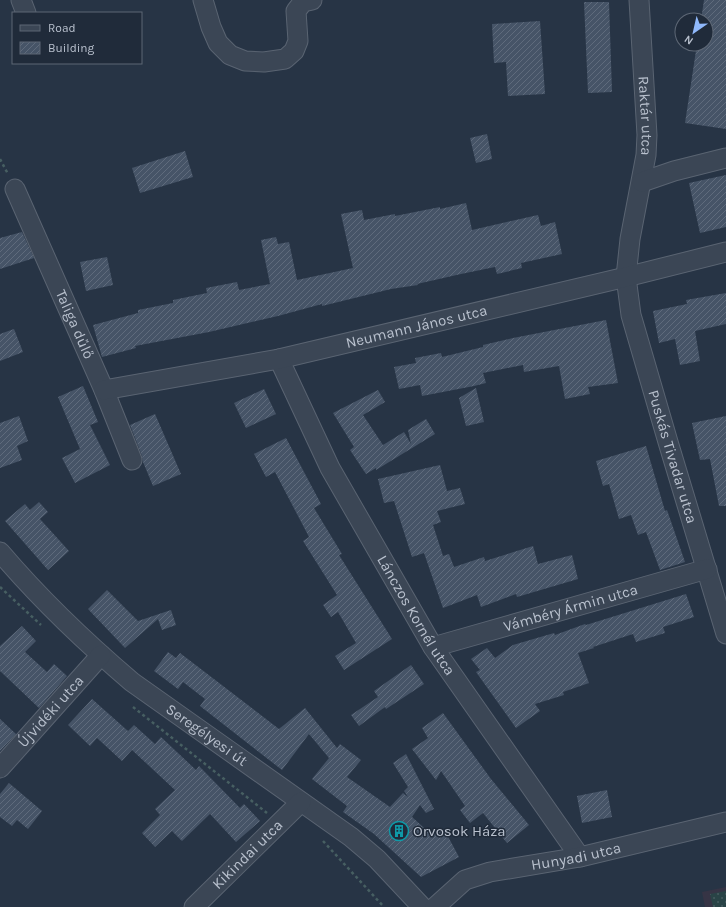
<svg xmlns="http://www.w3.org/2000/svg" width="726" height="907" font-family="Karla,sans-serif">
<style>
.medical{fill:#363445}
.park{fill:url(#park-dots)}
.building{fill:url(#building-hatch)}
.lines{fill:none;stroke-linecap:round;stroke-linejoin:round}
.minor-casing{stroke:#5a6472;stroke-width:21}
.path{stroke:#475f62;stroke-width:2.5;stroke-dasharray:3 3;stroke-linecap:butt}
.minor{stroke:#3b4655;stroke-width:19}
.labels{text-anchor:middle;stroke-width:3;stroke-linejoin:round;paint-order:stroke}
.street-label{font-size:15px;fill:#b9c1ce;stroke:#202b3a}
.poi-label{font-size:15px;fill:#b9c1ce;stroke:#202b3a;text-anchor:start}
</style>
<defs>
<pattern id="park-dots" width="8" height="8" patternUnits="userSpaceOnUse"><rect width="8" height="8" fill="#294346"/><path d="M2 2h.1M6 6h.1" fill="none" stroke="#465c60" stroke-width="1.8" stroke-linecap="round"/></pattern>
<pattern id="building-hatch" width="6" height="6" patternUnits="userSpaceOnUse"><rect width="6" height="6" fill="#465467"/><path d="M-1 1l2-2M0 6l6-6M5 7l2-2" fill="none" stroke="#5f6b7c"/></pattern>
</defs>
<rect width="100%" height="100%" fill="#273445"/>
<path class="medical" d="M726,887v20h-21l-3,-15z"/>
<path class="park" d="M726,891v16h-13l-3,-13z"/>
<path class="building" d="M704,0h22v129l-41,-6 12,-79h9v-24h-5z
M584,2h25l3,90 -24,1z
M540,21l5,73 -37,2 -2,-34 -12,1 -2,-39z
M487,134l5,25 -16,4 -6,-25z
M185,151l8,26 -53,16 -8,-25z
M726,175v52l-26,6 -11,-50z
M466,203l6,27 66,-15 3,11 14,-4 7,32 -41,9 1,5 -25,6 -2,-7 -34,7 -44,10 1,1 -27,4 -69,17v-2l-44,12 -69,16 -74,14 1,2 -34,9 -9,-32 45,-12v-3l35,-7v-3l34,-7 -1,-5 31,-6 2,8 31,-6 -9,-44 15,-3 2,7 11,-2 8,38 56,-12 -12,-54 21,-4 2,10 31,-6v2l45,-9v2z
M22,232l12,26 -34,11v-31z
M107,257l6,28 -27,6 -6,-29z
M726,293v31l-31,7 5,30 -20,4 -5,-26 -16,4 -6,-32 34,-7 -1,-4z
M606,320l12,63 -30,4 2,7 -25,5 -6,-33 -35,6 -1,-7 -40,8 3,10 -12,3 -52,10 -2,-11 -21,4 -5,-22 22,-4 -1,-5 26,-5 1,4 41,-10v-2l30,-7z
M14,329l9,23 -23,9v-27z
M83,386l15,36 -8,3 20,40 -35,18 -13,-25 18,-9 -22,-52z
M476,388l8,34 -18,4 -7,-28z
M264,389l12,25 -30,14 -12,-25z
M378,390l7,12 -22,13 20,30 21,-13 7,12 -3,-14 18,-11 9,15 -59,36v-2l-10,6 -16,-24 4,-3 -21,-34z
M155,414l26,60 -28,12 -10,-24 -1,-6 -12,-31z
M19,416l9,25 -11,5 5,14 -22,8v-45z
M726,416v90h-7l-9,-47 -10,1 -8,-37z
M286,438l35,66 -7,4 28,46 -3,1 53,84 -48,31 -9,-14 21,-13 -18,-31 -7,5 -8,-12 14,-10 -34,-54 6,-4 -34,-65 -9,5 -12,-23z
M646,446l19,65 2,-1 18,52 -25,8 -14,-38 -8,3 -7,-20 -12,4 -10,-35 -6,2 -7,-25z
M440,465l7,26 13,-3 5,16 -28,7 4,11 -8,3 10,31 6,-2 5,13 30,-10 1,4 48,-15 5,18 34,-9 6,24 -61,18 -1,-3 -35,13 -4,-12 -34,13 -19,-55 -12,4 -18,-56 -10,2 -6,-24z
M39,502l9,10 -8,7 29,32 -21,19 -43,-49 20,-17 5,6z
M107,590l31,31 33,-11 5,15 -14,5 -4,-11 -33,29 -37,-39z
M686,594l8,23 -31,10 2,6 -29,9 -3,-8 -40,13 1,1 -16,5 11,30 -26,9 1,3 -29,9 5,7 -24,17 -40,-56 4,-2 -9,-11 16,-11 8,10 18,-13 41,-12 1,2 30,-11 1,1z
M22,626l14,15 -11,11 22,20 7,-8 13,12 -28,32 -39,-37v-25z
M168,652l8,6 4,-5 99,76 26,-21 32,40 3,-4 21,16 -14,17 43,30 13,-14 5,4 -4,-6 4,-4 -15,-24 13,-9 28,55 -8,4 -6,-8 -8,12 20,18 12,-6 15,28 -38,20 -47,-43 -31,-22 4,-6 -35,-27 17,-21 -20,-24 -27,36 -82,-64 5,-7 -22,-17 -5,7 -24,-18z
M411,665l13,19 -38,25 -1,-2 -26,19 -8,-11 27,-18 -4,-6z
M92,699l36,32 6,-6 21,19 6,-7 35,33 3,-4 41,42 4,-4 16,17 -24,21 -26,-28 -28,27 -10,-10 -17,16 -13,-14 18,-18 -5,-6 20,-19 -43,-40 -10,11 -25,-23 -7,8 -22,-21z
M443,713l48,66 38,46 -22,18 -24,-30 -13,10 -10,-13 5,-4 -24,-35 -5,9 -24,-31 16,-11 -6,-10z
M0,719l16,15 -16,17z
M9,783l33,28 -14,18 -11,-9 -5,6 -12,-9v-23z
M607,790l5,27 -30,6 -5,-27z"/>
<g class="lines">
<defs>
<g id="minor">
<path d="M21,0l5,13"/>
<path d="M203,0l8,27 7,16 12,12 15,6 19,1 21,-3 9,-8 4,-10 -2,-30 7,-9 9,-2"/>
<path id="s1" d="M639,0l8,135 -1,20 -16,84 -4,38 5,38 37,127 58,192"/>
<path d="M642,182l32,-11 52,-13"/>
<path id="s2" d="M15,189l89,201 28,70"/>
<path id="s3" d="M279,359l51,109 103,179 147,210"/>
<path id="s4" d="M104,390l175,-31 347,-82 100,-25"/>
<path id="s5" d="M0,552c40,47 85,90 132,130l219,155 26,22 45,48"/>
<path id="s6" d="M433,647l274,-78"/>
<path id="s7" d="M0,768l101,-113"/>
<path id="s8" d="M194,907l107,-105"/>
<path id="s9" d="M435,907l30,-27 25,-8 90,-15 146,-35"/>
</g>
</defs>
<use href="#minor" class="minor-casing"/>
<path class="path" d="M0,159l8,15
M0,587l41,38
M133,707l134,106
M323,841l61,66"/>
<use href="#minor" class="minor"/>
</g>
<defs>
<symbol id="building-ring" viewBox="-11 -11 22 22"><circle r="9.5" fill="#202b3a" stroke="#0f9aa8" stroke-width="1.5"/><path d="M-4-6H4V6H1V3H-1V6H-4ZM-2.5-4.3h1.7v1.8h-1.7ZM.8-4.3h1.7v1.8H.8ZM-2.5-1h1.7V.8h-1.7ZM.8-1h1.7V.8H.8Z" fill="#0f9aa8"/></symbol>
</defs>
<g fill-rule="evenodd">
<use href="#building-ring" x="388" y="820" width="22" height="22"/>
</g>
<g class="labels">
<g class="street-label">
<text dy="5" stroke="none"><textPath href="#s1" startOffset="116">Raktár utca</textPath></text>
<text dy="5" stroke="none"><textPath href="#s2" startOffset="148">Taliga dűlő</textPath></text>
<text dy="5" stroke="none"><textPath href="#s4" startOffset="319">Neumann János utca</textPath></text>
<text dy="5" stroke="none"><textPath href="#s1" startOffset="465">Puskás Tivadar utca</textPath></text>
<text dy="5" stroke="none"><textPath href="#s6" startOffset="143">Vámbéry Ármin utca</textPath></text>
<text dy="5" stroke="none"><textPath href="#s3" startOffset="291">Lánczos Kornél utca</textPath></text>
<text dy="5" stroke="none"><textPath href="#s7" startOffset="76">Újvidéki utca</textPath></text>
<text dy="5" stroke="none"><textPath href="#s5" startOffset="277">Seregélyesi út</textPath></text>
<text dy="5" stroke="none"><textPath href="#s8" startOffset="75">Kikindai utca</textPath></text>
<text dy="5" stroke="none"><textPath href="#s9" startOffset="154">Hunyadi utca</textPath></text>
</g>
<g class="poi-label">
<text x="413" y="836">Orvosok Háza</text>
</g>
</g>
<rect x="12" y="12" width="130" height="52" fill="#202b3a" stroke="#5d6775"/>
<rect x="20" y="25" width="20" height="6" fill="#3b4655" stroke="#5d6775"/>
<text x="48" y="32" font-size="12" fill="#b9c1ce">Road</text>
<rect x="20" y="42" width="20" height="12" fill="url(#building-hatch)" stroke="#5d6775"/>
<text x="48" y="52" font-size="12" fill="#b9c1ce">Building</text>
<g transform="translate(694 32) rotate(214)"><circle r="19" fill="#202b3a" stroke="#5d6775"/>
<path d="M0-3L7 15L0 10L-7 15Z" fill="#90b9fc"/>
<text y="-6" font-size="11" font-weight="bold" text-anchor="middle" fill="#b9c1ce">N</text>
</g>
</svg>
